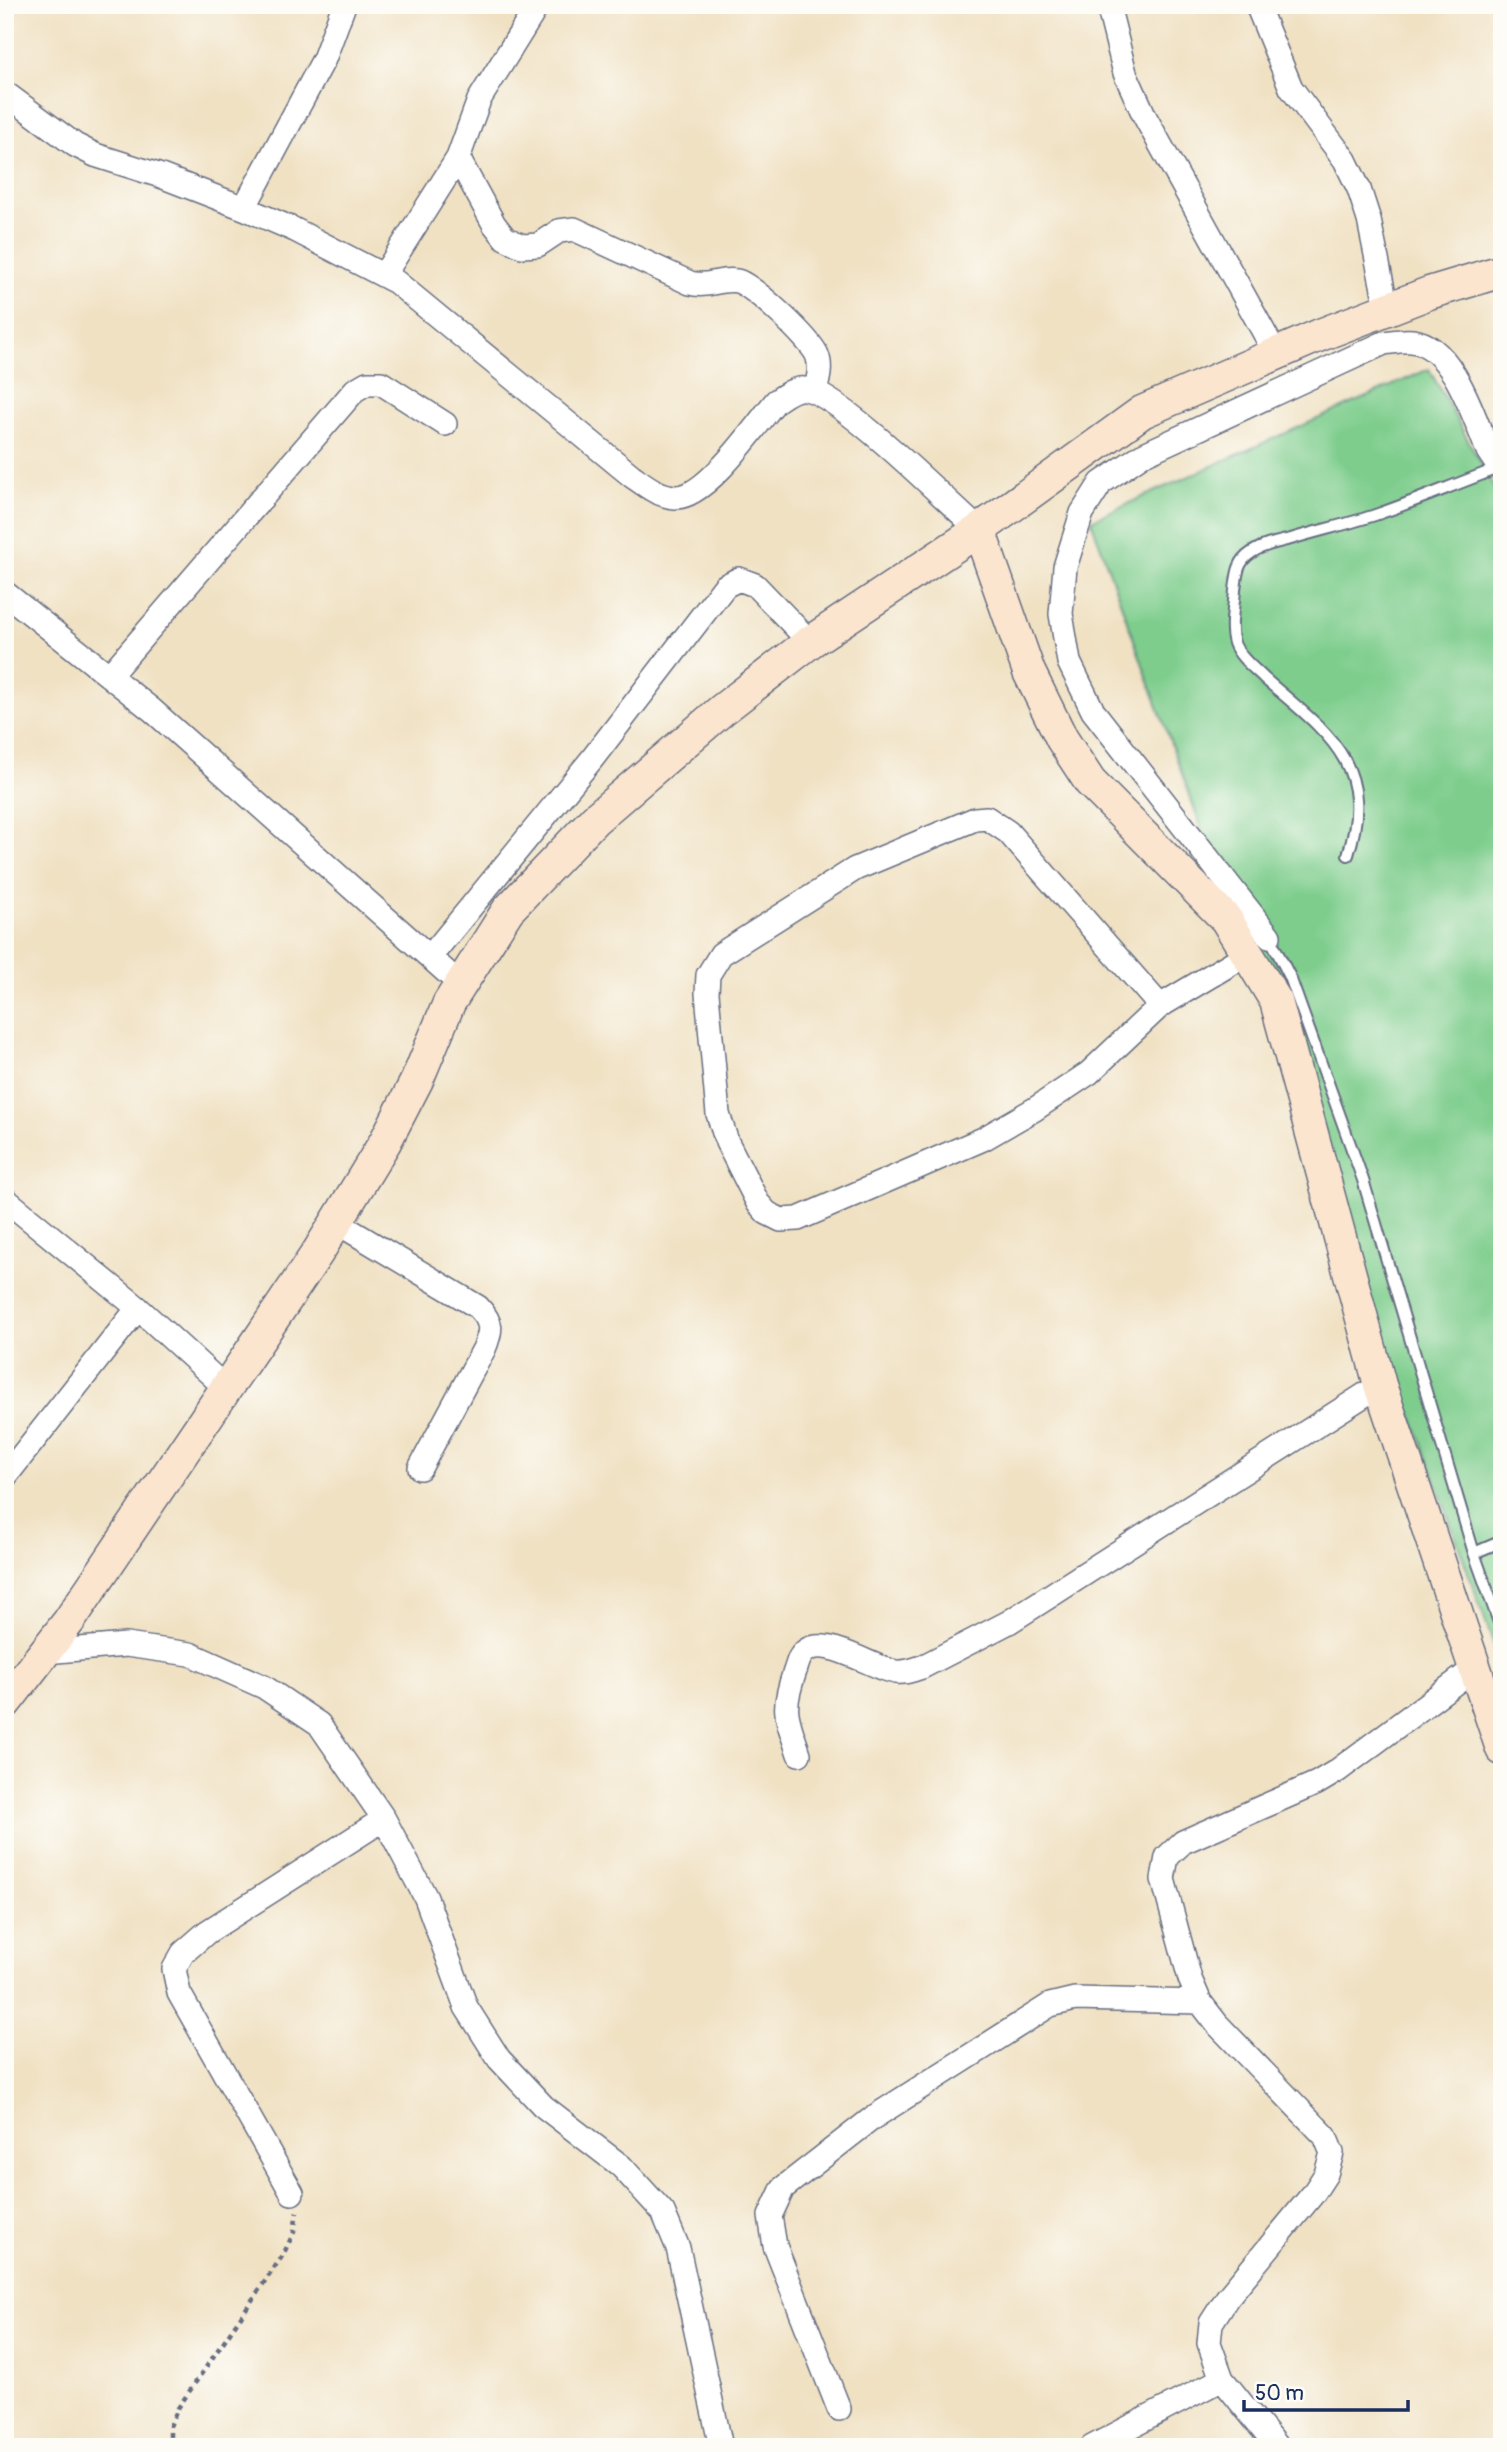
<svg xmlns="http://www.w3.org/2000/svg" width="1507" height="2452" font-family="Pangolin,sans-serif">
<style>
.pitch{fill:#7ecd8d;stroke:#4c7e76;stroke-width:2}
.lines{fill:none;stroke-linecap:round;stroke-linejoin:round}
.lane-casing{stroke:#666d81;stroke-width:14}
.street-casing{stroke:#666d81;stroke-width:26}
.secondary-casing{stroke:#666d81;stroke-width:35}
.path{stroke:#666d81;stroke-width:4.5;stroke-dasharray:5 5;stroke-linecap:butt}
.lane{stroke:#fff;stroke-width:10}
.street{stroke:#fff;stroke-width:23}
.secondary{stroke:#fbe5cf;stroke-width:32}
</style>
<rect width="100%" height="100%" fill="#fdfcf7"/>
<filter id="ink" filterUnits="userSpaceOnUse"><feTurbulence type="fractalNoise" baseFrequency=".0143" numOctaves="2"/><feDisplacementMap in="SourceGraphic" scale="14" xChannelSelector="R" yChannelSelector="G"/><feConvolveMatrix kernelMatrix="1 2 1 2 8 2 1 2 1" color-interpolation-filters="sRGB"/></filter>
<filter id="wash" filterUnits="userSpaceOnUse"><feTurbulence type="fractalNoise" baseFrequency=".00686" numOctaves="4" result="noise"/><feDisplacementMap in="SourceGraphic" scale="28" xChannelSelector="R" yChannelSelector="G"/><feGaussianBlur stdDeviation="1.57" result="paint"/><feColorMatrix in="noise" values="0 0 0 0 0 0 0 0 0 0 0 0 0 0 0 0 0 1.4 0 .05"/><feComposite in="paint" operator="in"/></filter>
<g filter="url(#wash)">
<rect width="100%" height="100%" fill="#f0e1c3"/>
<path class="pitch" d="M1429,369l67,122 6,-2v1178l-411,-1147z"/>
</g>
<g filter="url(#ink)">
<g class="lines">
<defs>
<path id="lane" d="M1348,855c29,-91 -22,-123 -83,-176 -10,-10 -26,-22 -31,-36 -5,-16 0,-36 1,-53 2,-15 2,-28 16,-37 11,-8 27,-11 40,-14 29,-9 58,-15 87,-25 41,-14 82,-32 124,-47
M1269,936l21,41 73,203 111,373 28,78
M1474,1553l28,-12"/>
<path id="street" d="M1108,5l17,68 20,44 131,237
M1257,5l34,83 54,72 14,29 10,31 18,89
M5,93l70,52 20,10 66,21 83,32 51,22 101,52 236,194c13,9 26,20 43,21 31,2 82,-73 101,-96 8,-5 19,-14 29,-12 35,5 142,113 174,141
M458,158l21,-58 59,-95
M244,208l80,-149 20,-54
M384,275l74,-117 36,66 11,14 17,8 16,-1 21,-14 15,-2 116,54c17,5 30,-5 47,-2 15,3 74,59 80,74 5,12 1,25 -2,37
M5,593l147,117 309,275
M109,676l246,-286 12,-7h14l64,41
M1269,936l-176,-225 -24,-49 -8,-48 4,-47 17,-54 19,-30 41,-28 242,-112c9,-1 19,-3 28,-2 41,4 62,77 76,110l6,9 8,6
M430,957l162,-198 133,-173 14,-7 16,6 55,57
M1160,1006l-152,-174 -21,-14 -12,1 -120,50 -134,85 -13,21 -1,18 11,121 9,28 31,61 9,10 14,7 17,-1 185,-80 52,-30 54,-36 71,-67 87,-52
M5,1199l133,109 89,81
M336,1222l142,85c15,16 14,23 6,42l-64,119
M5,1477l133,-169
M45,1652l81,-7 64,9 74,33 55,37 65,95 42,79 40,109 33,52 44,47 78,60 42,46 15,36 43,199
M799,1754c-13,-39 -18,-43 -4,-83 2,-5 3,-11 6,-15 17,-27 71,13 95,16 9,1 17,-2 26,-5l87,-45 371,-237
M292,2193l-113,-200 -5,-24 9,-16 24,-21 177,-113
M839,2409l-64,-163 -5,-30 13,-28 91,-71 176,-112 25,-6 125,3
M1092,2447l130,-68
M1277,2447l-55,-68 -13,-36 2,-20 16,-25 86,-104 13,-20 6,-21 -7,-17 -108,-112 -17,-22 -10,-23 -27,-100 4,-22 16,-15 134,-59 20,-12 138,-103"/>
<path id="secondary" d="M979,530l50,142 33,67 28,43 136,137 50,82 104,384 122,364
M5,1703l64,-82 249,-369 67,-110 32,-62 32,-77 59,-93 87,-91 127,-109 88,-68 169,-112 163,-118 178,-77 109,-42 73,-22"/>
</defs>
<use href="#lane" class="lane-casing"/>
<use href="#street" class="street-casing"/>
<use href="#secondary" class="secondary-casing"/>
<path class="path" d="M170,2447v-21l8,-18 105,-153 11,-23 3,-20"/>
<use href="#lane" class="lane"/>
<use href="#street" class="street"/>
<use href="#secondary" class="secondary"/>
</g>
</g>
<rect width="1507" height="2452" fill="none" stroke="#fdfcf7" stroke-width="28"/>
<path d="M1244 2400v10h164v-10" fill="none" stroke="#1b2f5e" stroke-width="3.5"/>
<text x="1255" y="2400" font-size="21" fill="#1b2f5e" stroke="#fdfcf7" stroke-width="5" paint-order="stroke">50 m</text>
</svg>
